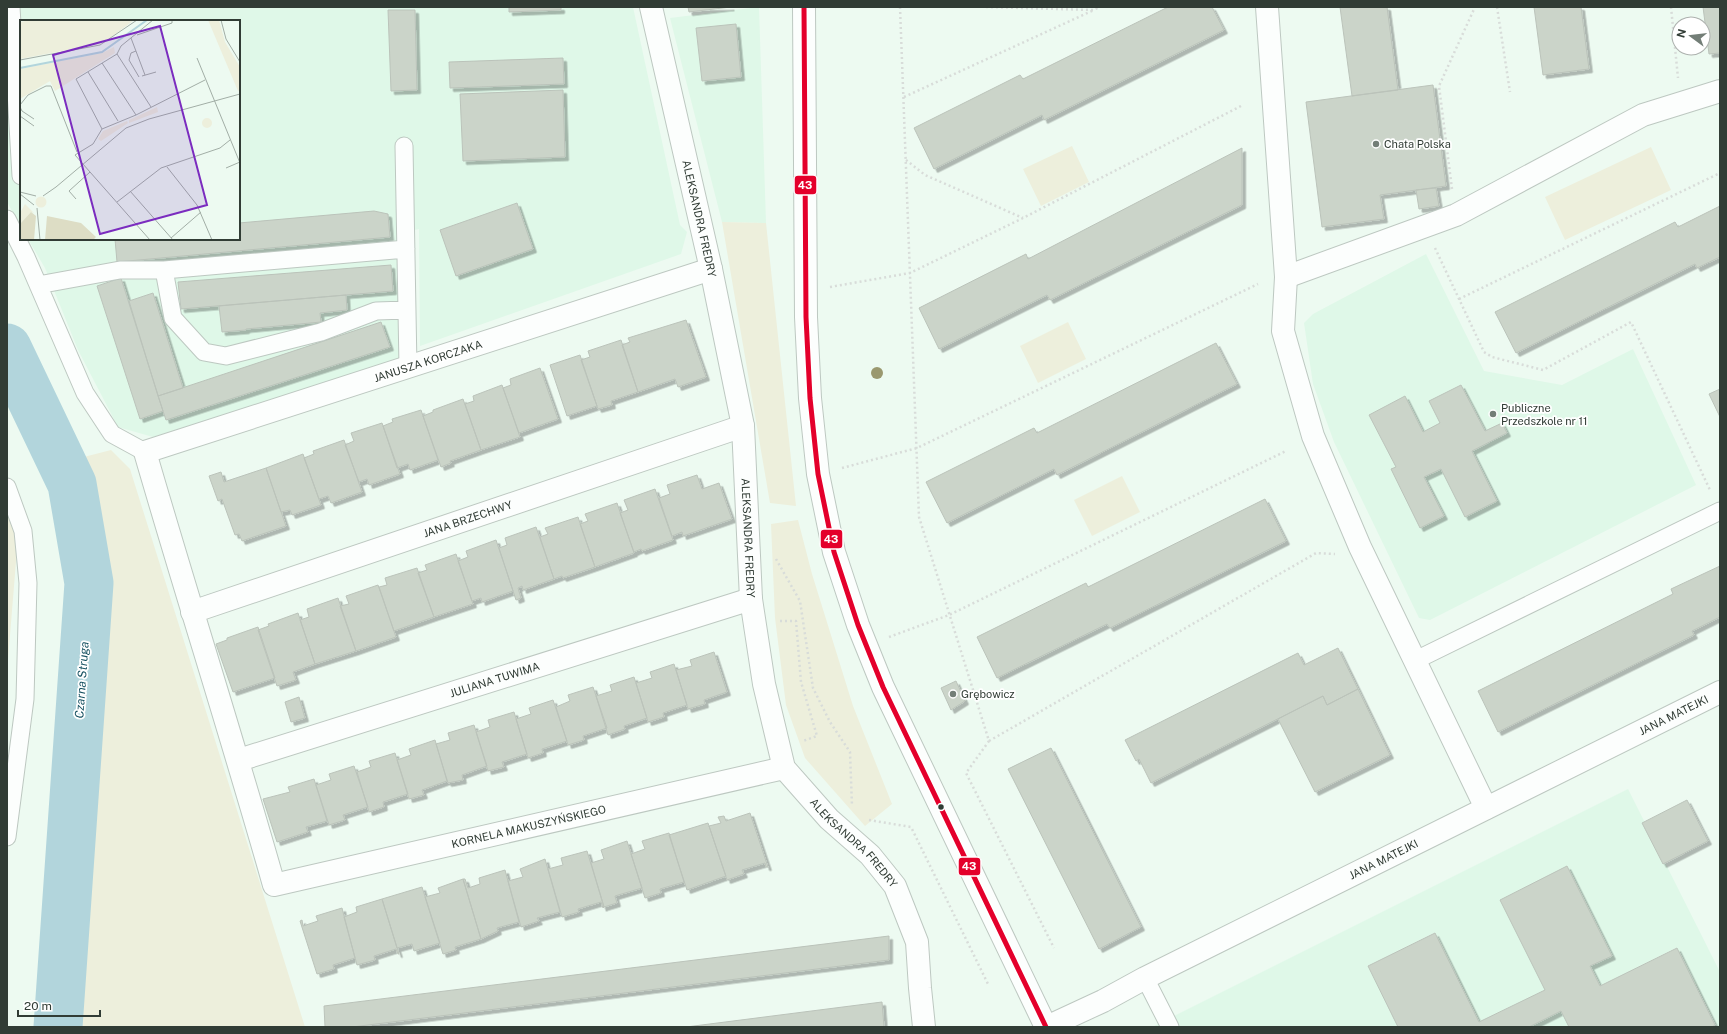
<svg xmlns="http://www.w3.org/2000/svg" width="1727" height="1034" font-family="'Public Sans',sans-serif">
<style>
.built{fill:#dff8e8}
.green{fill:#edefdc}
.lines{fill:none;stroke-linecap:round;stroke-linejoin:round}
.river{stroke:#b2d5dc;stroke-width:49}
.building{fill:#cbd4c9;stroke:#bbc3ba;filter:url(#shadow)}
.lane-casing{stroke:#bdc8c1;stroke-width:19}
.street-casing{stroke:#bdc8c1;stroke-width:24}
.secondary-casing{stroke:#bdc8c1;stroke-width:24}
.path{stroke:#d8dcd9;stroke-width:2.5;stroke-dasharray:2 3;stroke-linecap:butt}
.lane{stroke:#fcfefd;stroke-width:17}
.street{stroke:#fcfefd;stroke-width:22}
.secondary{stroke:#fcfefd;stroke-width:22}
.bus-1-casing{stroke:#fff;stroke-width:8}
.bus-1{stroke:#e4002b;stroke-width:5}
.tree{fill:#9a986f}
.poi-dot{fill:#737e77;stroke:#fff;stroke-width:1.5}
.bus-dot{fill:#313c35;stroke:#fff;stroke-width:1.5}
.labels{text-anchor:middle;stroke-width:3.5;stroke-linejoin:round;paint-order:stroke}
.poi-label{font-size:11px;fill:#313c35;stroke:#fff;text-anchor:start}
.street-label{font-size:11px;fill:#313c35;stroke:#fff}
.water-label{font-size:12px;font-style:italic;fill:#165161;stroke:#fff}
.inset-river{fill:none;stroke:#b2d5dc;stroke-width:2}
.inset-road{fill:none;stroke:#a2aea6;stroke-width:1}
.view{fill:#7b2cbf;fill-opacity:0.15;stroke:#7b2cbf;stroke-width:2}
.inset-edge{fill:none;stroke:#313c35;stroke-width:2}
.line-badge{stroke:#fff;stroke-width:1.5}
.badge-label{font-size:11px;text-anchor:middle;font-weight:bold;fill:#fff}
</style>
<defs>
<filter id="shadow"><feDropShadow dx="3.5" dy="3.5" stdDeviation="0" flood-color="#0004"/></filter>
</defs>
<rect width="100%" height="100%" fill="#edfaf1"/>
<path class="built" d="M7,7h626l47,218 7,7 -6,22 -261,92 -1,-117 -18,4 -2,126 -246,78 -35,-10 -40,-77 -33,-82 -17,-29h211v-218h-218v206l-14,-25z
M759,7l7,216 -44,-1 -52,-204z
M1426,254l58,117 78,14 71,-36 63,136 -266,135 -11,-2 -85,-176 -21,-58 -9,-61 9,-9z
M1628,789l92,183v55h-8l3,-2 -39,-77 -76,38 -10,-20 21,-10 -44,-90 -67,34 45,90 -66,32 -45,-89 -66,33 30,61h-246z
M1561,1011l8,16h-40z"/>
<path class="green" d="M1072,146l17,36 -48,24 -18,-37z
M1651,147l20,43 -106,50 -20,-43z
M722,222l44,1 30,283 -26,-3z
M1068,322l18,37 -48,24 -18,-37z
M111,450l19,19 175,558h-238l35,-445 -22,-124z
M1122,476l18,36 -48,24 -18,-36z
M7,512l11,25 -11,135z
M798,520l14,54 41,132 39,98 -27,22 -60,-68 -19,-53 -11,-87 -4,-94z"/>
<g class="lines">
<path class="river" d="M7,348l65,136 17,99 -31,444"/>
</g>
<path class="building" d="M509,7h52v3l-52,2z
M688,7h43l-42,5z
M1168,7h44l12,23 -180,90 -2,-5 -108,54 -20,-41 106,-53 3,4z
M1340,7h47l11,83 -46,6z
M1534,7h47l8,62 -46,6z
M1703,7h17v46l-11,1z
M388,10h27l2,80 -26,1z
M736,24l5,53 -39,4 -6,-53z
M563,58l1,26 -114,4 -1,-26z
M1433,85l13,101 -66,9 4,24 -62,8 -16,-125z
M563,90l2,67 -102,4 -3,-67z
M1242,148v57l-192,95 -3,-5 -108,54 -20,-41 107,-54 2,5z
M1436,188l3,18 -20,3 -3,-19z
M517,203l16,46 -77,27 -16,-46z
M1720,206v51l-23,11 -2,-4 -179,89 -21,-41 180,-90 3,5z
M374,211l14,3 2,23 -273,25 -2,-23h124v-16z
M391,265l2,26 -212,18 -3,-27z
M121,278l42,133 -23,8 -43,-133z
M153,293l30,95 -25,8 -29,-95z
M346,295l1,15 -27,3 1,9 -75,7v1l-24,2 -3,-26z
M686,320l20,57 -28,10 -3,-8 -37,13 -16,-47 8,-3 -2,-4z
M381,322l9,25 -224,73 -8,-24z
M621,340l17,52 -27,9 1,4 -14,4 -17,-49 9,-3 -2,-6z
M1216,343l21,41 -180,91 -3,-6 -107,54 -21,-41 108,-54 3,5z
M580,355l17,51 -30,10 -17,-51z
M540,368l18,51 -39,14 -16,-45 8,-3 -1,-6z
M502,385l18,52 -39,13 -16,-46 9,-3 -1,-5z
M1461,385l24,46 17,-8 5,10 -35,18 25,50 -32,16 -24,-48 -17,8 20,39 -24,12 -29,-59 5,-2 -27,-52 36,-19 18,36 17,-9 -11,-22z
M1720,389v28l-11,-23z
M463,399l18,51 -31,11 1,2 -10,4 -18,-51 10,-4v-2z
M421,410l17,50 -28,10 -2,-6 -11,4 -14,-42 10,-4 -1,-3z
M382,423l18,51 -31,11 -2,-6 -8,3 -14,-37 9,-4 -3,-8z
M344,440l18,52 -31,11 -3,-7 -9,3 -15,-41 10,-4 -1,-3z
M303,454l18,51 -29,10 -2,-5 -9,2 -15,-44z
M266,468l20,58 -44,15 -3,-7 -4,1 -13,-36 -4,2 -9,-25 12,-4 3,10z
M697,475l5,14 17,-6 13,36 -49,17 -1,-4 -10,4 -13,-38 11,-4 -3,-9z
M655,489l18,51 -31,11 -1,-2 -7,3 -14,-39 8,-3 -4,-10z
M1265,499l21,42 -176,87 -3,-4 -110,54 -20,-41 109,-54 2,4z
M617,503l17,50 -39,14 -15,-43 8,-3 -3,-7z
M578,517l17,50 -32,11 -1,-2 -8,3 -14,-42 8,-3 -3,-6z
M536,527l18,52 -31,11 -1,-4 -4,2 3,10 -5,2 -17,-52 8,-3 -2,-7z
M496,540l17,51 -31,11 -1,-4 -9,3 -14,-40 10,-4 -2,-6z
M456,554l17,50 -39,13 -16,-44 9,-3 -2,-5z
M1720,566v51l-28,14 2,4 -196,97 -20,-41 195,-97 -2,-5z
M417,568l17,49 -40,14 -15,-44 8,-2 -2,-7z
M378,585l18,52 -40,14 -16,-45 9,-2 -3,-8z
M338,598l18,53 -41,13 -15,-44 9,-3 -2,-8z
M298,613l17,51 -22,8 3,8 -19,6 -19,-56 11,-4 -1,-2z
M258,627l17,51 -42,14 -17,-48 11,-4v-2z
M1338,648l20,41 -31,16 -4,-9 -172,87 -12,-24 -3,2 -11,-21 173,-87 6,12z
M714,652l13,40 -23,8 1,4 -17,5 -12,-39 16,-4 -2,-6z
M674,664l13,41 -24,8 1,4 -16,5 -12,-39 16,-5 -2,-6z
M634,677l13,41 -23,8 1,3 -17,6 -12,-39 16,-5 -2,-6z
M956,681l9,20 -14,9 -10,-22z
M593,687l14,41 -24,8 1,4 -16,5 -12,-38 14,-6 -2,-6z
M1358,689l32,66 -75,37 -37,-73 45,-23 4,9z
M299,697l6,21 -14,4 -6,-20z
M553,700l14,41 -25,8 1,4 -15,5 -12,-39 15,-5 -2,-6z
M514,712l13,42 -25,8 2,5 -16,4 -12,-39 14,-5 -2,-7z
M474,725l13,41 -25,9 1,5 -15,3 -12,-39 14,-4 -2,-7z
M435,740l12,41 -25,9 2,5 -15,4 -12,-39 14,-5 -2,-6z
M1051,748l90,179 -42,22 -91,-180z
M395,753l13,41 -25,8 1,5 -15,5 -12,-40 14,-5 -2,-6z
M354,766l14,41 -25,8 2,5 -16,5 -13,-40 15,-5 -2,-6z
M314,779l13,42 -21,6 2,5 -31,10 -14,-43 27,-7 -2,-5z
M1687,800l21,41 -45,23 -21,-41z
M750,813l18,54h-2l-1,-4 -23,7 2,4 -17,6 -18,-54 12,-3 -3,-6 6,-1 2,5z
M708,823l18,53 -39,14 -18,-55z
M669,833l15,49 -24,7 1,4 -16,5 -14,-44 14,-5 -3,-8z
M627,841l15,47 -27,8 2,7 -13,4 -13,-44 13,-4 -3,-9z
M587,851l17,56 -1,1 -2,-6 -23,7 1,3 -17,5 -14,-48 15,-4 -2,-7z
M545,859l15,53 -23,6 2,3 -18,6 -13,-46 15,-4 -3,-8z
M1567,866l45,90 -22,10 10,20 77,-38 38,77 -3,2h-143l-8,-16 -32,16h-131l-30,-61 67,-33 44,89 66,-32 -45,-90z
M505,870l14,52 -22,6 1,3 -17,8 -18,-60h2l3,9 12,-4 -1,-6z
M463,879l18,60 -26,8 1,3 -13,4 -18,-57 15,-4 -2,-5z
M422,887l18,56 -26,8 -2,-7 -15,4 -15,-49z
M382,899l17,55h-1l-2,-5 -22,7 1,4 -18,5 -13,-48 13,-5 -1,-5z
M342,908l13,50 -22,7 1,4 -17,5 -17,-53 2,-1 1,6 15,-5 -2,-5z
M889,936v24l-537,67h-27l-1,-21z
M882,1002l2,25h-198z"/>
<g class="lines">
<defs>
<path id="lane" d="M11,7l10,169
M404,146l4,221
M7,219l19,38 59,136 27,41 33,18
M164,270l9,48 31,34 22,4 95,-24 55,-21 31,-1
M38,285l82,-15h44l242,-21
M7,487l16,44 5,52 -3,116 -18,138
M1414,661l306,-150
M1145,978l25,49"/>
<g id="street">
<path id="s1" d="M651,7l60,262 32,157 8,173 13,85 20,84 45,51 41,36 25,31 22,56 3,46 4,39"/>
<path d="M1267,7l19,270 -3,54 30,105 47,111 126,261"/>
<path id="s2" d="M711,269l-566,183c42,145 88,288 129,433l510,-117"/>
<path d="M1286,277l170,-62 187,-100 77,-24"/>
<path id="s3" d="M192,612l551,-186"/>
<path id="s4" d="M239,760l512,-161"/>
<path id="s5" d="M1047,1027l56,-26 42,-23 575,-286"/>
</g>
<path id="secondary" d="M804,7l2,310 4,81 8,76 16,78 24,73 25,62 163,340"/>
</defs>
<use href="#lane" class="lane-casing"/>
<use href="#street" class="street-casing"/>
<use href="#secondary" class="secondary-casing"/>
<path class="path" d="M900,7l19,510 70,224 -23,32 88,175
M986,7l108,3 5,-3
M1497,7l13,85
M1671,7l7,71
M904,97l190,-87
M906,160l19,15 98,43
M1452,189l-13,-103 36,-79
M1435,248l49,104 8,5 51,13 88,-48 79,168
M830,287l80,-14 113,-55 218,-112
M1459,299l261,-126
M842,468l75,-20 341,-164
M776,559l24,42 13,87 17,34 20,30 2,54
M780,621h16l5,61 16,54 -14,5
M889,637l60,-22 337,-164
M989,741l327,-188 19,1
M869,820l42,7 77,157"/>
<use href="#lane" class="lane"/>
<use href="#street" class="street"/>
<use href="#secondary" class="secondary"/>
<defs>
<path id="bus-1" d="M804,7l2,310 4,81 8,76 16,78 24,73 25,62 163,340"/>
</defs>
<use href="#bus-1" class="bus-1-casing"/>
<use href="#bus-1" class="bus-1"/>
</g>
<circle class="tree" cx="877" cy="373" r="6"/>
<g class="poi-dot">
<circle cx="1376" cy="144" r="4"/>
<circle cx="1493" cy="414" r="4"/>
<circle cx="953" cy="694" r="4"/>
</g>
<circle class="bus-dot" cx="941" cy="807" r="3.5"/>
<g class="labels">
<g class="poi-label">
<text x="1384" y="148">Chata Polska</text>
<text x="1501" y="412">Publiczne<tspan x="1501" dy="13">Przedszkole nr 11</tspan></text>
<text x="961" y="698">Grębowicz</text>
</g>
<g class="street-label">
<text dy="4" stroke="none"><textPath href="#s1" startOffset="217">ALEKSANDRA FREDRY</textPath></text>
<text transform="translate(428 361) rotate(-18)" y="4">JANUSZA KORCZAKA</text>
<text dy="4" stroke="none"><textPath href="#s3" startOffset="291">JANA BRZECHWY</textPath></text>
<text dy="4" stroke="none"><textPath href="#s1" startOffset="541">ALEKSANDRA FREDRY</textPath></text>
<text dy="4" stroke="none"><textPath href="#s4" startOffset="268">JULIANA TUWIMA</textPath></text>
<text dy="4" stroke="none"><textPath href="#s5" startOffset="700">JANA MATEJKI</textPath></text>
<text dy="4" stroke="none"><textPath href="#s2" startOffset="1308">KORNELA MAKUSZYŃSKIEGO</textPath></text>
<text dy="4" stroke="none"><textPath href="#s1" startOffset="877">ALEKSANDRA FREDRY</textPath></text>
<text dy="4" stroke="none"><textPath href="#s5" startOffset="376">JANA MATEJKI</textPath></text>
</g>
<g class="water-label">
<text transform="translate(82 680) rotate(-86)" y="4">Czarna Struga</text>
</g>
</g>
<g transform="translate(20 20)">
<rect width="220" height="220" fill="#edfaf1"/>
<path d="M11,0h103l-30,23 -84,16v-37zM188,0h11l6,22 15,25v23l-2,1zM94,27l1,6 -60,38 -5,-10 -30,18v-30l82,-16zM137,87l1,5 -29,11v-3zM182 103a5 5 0 1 1 10 0a5 5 0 1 1-10 0ZM107,101l1,2 -27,18 -3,-2 5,-8zM15.5 182a5.5 5.5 0 1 1 11 0a5.5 5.5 0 1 1-11 0ZM5,184l9,9 -3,-1 -11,12v-11z" fill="#edefdc"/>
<path d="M11,192l5,4 -2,24h-14v-16zM27,196l34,7 15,14 -3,3h-48z" fill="#ddddc5"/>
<path class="inset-river" d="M0,48l82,-16 45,-32"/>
<path class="inset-road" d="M201,0l5,19 14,23M117,15l35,-12v-3M111,18l14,37M116,31l-5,2 -2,7 10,17M97,34l34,53M177,38l43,105M0,40l80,-15 37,-25M82,43l34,52M68,52l30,49M122,56l14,-4M0,85l8,-10 18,-9h5l26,66M0,87l2,4 12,8M0,96l14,10M82,109l-26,-50 41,-25 4,-8 32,-26M147,147l30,38 15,35M206,148l14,-6M110,171l43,49M0,172l16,4M0,174l14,11M23,176l13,-9 70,-59 23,-9 91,-25M56,179l-7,-8 21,-19M97,182l44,-34 59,-20 10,-8M17,188l3,32M151,218l30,-26M130,220l-75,-85 18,-11 9,-15 34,-14 69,-35"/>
<path class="view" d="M140,6l47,179 -107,29 -47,-179z"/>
<rect width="220" height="220" class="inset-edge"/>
</g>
<g class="line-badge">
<rect x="794" y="175" width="23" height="20" rx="4" fill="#e4002b"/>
<rect x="820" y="529" width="23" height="20" rx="4" fill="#e4002b"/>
<rect x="958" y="857" width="23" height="19" rx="4" fill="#e4002b"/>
</g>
<g class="badge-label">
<text x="805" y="189">43</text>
<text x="831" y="543">43</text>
<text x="969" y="870">43</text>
</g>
<rect width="1727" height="1034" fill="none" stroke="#313c35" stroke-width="16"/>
<g transform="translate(1691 36) rotate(285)"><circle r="19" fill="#ffffff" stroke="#adb1ae"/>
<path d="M0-3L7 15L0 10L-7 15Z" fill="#737e77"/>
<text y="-6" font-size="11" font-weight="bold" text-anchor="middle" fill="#313c35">N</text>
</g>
<path d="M18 1010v6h82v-6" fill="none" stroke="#313c35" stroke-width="2"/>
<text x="24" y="1010" font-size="12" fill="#313c35" stroke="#ffffff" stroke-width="3" paint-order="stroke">20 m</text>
</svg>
